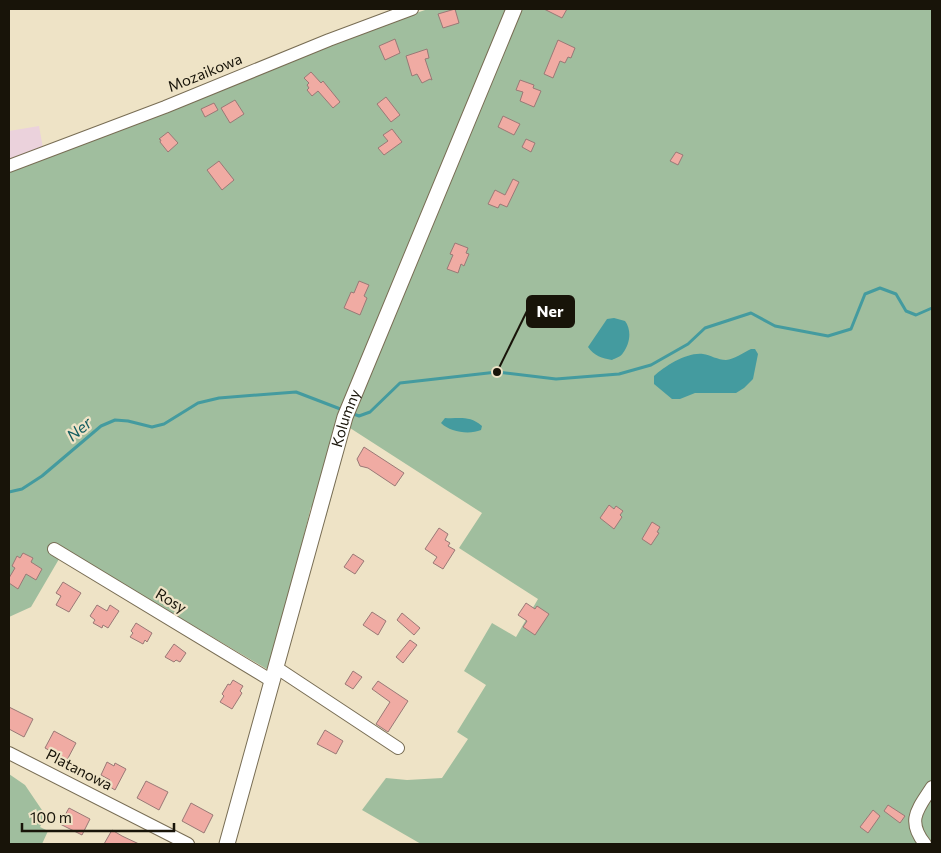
<svg xmlns="http://www.w3.org/2000/svg" width="941" height="853" font-family="Commissioner,sans-serif">
<style>
.industrial{fill:#ebd2dc}
.green{fill:#a0be9e}
.water{fill:#449b9f}
.lines{fill:none;stroke-linecap:round;stroke-linejoin:round}
.stream{stroke:#449b9f;stroke-width:3}
.building{fill:#f0aba3;stroke:#997976}
.minor-casing{stroke:#786d54;stroke-width:14}
.tertiary-casing{stroke:#786d54;stroke-width:17}
.minor{stroke:#fff;stroke-width:12}
.tertiary{stroke:#fff;stroke-width:15}
.labels{text-anchor:middle;stroke-width:4.5;stroke-linejoin:round;paint-order:stroke}
.street-label{font-size:15px;fill:#181409;stroke:#eee3c6}
.water-label{font-size:16px;font-style:italic;fill:#145d60;stroke:#eee3c6}
.leader{fill:none;stroke:#181409;stroke-width:2}
.callout-dot{fill:#181409;stroke:#eee3c6;stroke-width:2}
.callout{fill:#181409;stroke:#181409;stroke-width:2}
.callout-label{font-size:16px;text-anchor:middle;font-weight:bold;fill:#fff}
</style>
<rect width="100%" height="100%" fill="#eee3c6"/>
<path class="industrial" d="M39,126l4,22 -34,13v-30z"/>
<path class="green" d="M428,9h504v835h-511l-59,-34 24,-32 21,2 35,-2 26,-39 -11,-7 29,-47 -22,-14 28,-48 24,14 22,-38 -79,-51 23,-35 -132,-85 -24,89 -15,-10 -41,164 -188,-111 -23,-1 -28,48 -22,10v-447l366,-143z
M9,774l16,11 21,31 -6,11 8,4 -6,13h-33z"/>
<path class="water" d="M614,318l11,3c7,9 5,23 -2,32 -2,4 -8,5 -11,7 -10,-2 -18,-4 -24,-13l19,-28z
M751,349h4l3,5 -5,25 -9,9 -8,5h-41l-15,6h-8l-18,-15v-8c11,-10 33,-24 49,-22 7,1 15,6 23,6 8,-1 17,-7 25,-11z
M445,418c15,1 24,-3 37,8l-1,4c-12,5 -31,2 -40,-7z"/>
<g class="lines">
<path class="stream" d="M351,413l8,3 11,-4 30,-29 97,-11 59,7 63,-5 32,-9 37,-21 17,-16 46,-15 24,13 53,10 23,-7 14,-35 15,-6 16,6 10,17 10,4 16,-7
M9,492l13,-3 20,-13 59,-50 14,-6 13,1 24,6 12,-3 34,-21 21,-5 77,-6 47,18"/>
</g>
<path class="building" d="M455,9l4,14 -16,5 -5,-14z
M544,9h23l-5,9z
M395,39l5,14 -15,7 -6,-14z
M558,40l17,8 -4,10 -3,-1 -3,6 -5,-2 -7,17 -9,-4z
M427,49l2,9 -4,1 7,21 -2,-1 -8,4 -5,-9 -5,2 -6,-20z
M311,72l10,11 2,-2 17,21 -7,6 -15,-17 -6,5 -5,-6 2,-2 -2,-3 2,-2 -5,-5z
M520,80l14,5 -1,3 8,3 -7,16 -14,-6 3,-9 -7,-2z
M386,97l14,18 -9,7 -14,-18z
M235,100l9,14 -14,9 -9,-15z
M214,103l4,7 -13,7 -4,-8z
M503,116l17,8 -6,11 -16,-8z
M392,129l10,13 -18,13 -6,-7 10,-7 -5,-6z
M168,132l10,11 -10,9 -8,-10 1,-2 -2,-1z
M526,139l9,4 -4,9 -9,-5z
M676,152l7,3 -5,10 -8,-4z
M219,161l15,19 -12,10 -15,-20z
M513,179l6,3 -12,25 -7,-3 -2,4 -10,-4 7,-14 10,5z
M455,243l13,5 -2,5 3,1 -5,12 -3,-2 -3,9 -11,-4 6,-14 -3,-1z
M359,281l10,4 -5,11 3,2 -7,17 -16,-7 7,-16 3,1z
M364,447l40,26 -9,13 -27,-18 -8,-2 -3,-7z
M609,505l5,4 2,-3 7,5 -3,4 2,2 -8,12 -14,-11z
M652,522l8,5 -3,5 2,1 -8,12 -9,-6z
M439,528l9,6 -3,6 5,3 -2,3 7,4 -12,19 -10,-6 4,-6 -12,-8z
M23,553l10,5 -2,4 11,7 -6,11 -10,-6 -8,15 -9,-6v-5l6,-10 -3,-2 5,-10 3,2z
M353,554l11,7 -9,13 -11,-7z
M63,582l18,11 -12,19 -13,-7 5,-9 -5,-3z
M526,603l9,6 2,-3 12,8 -14,21 -12,-8 4,-6 -9,-6z
M97,605l10,6 3,-6 9,6 -11,17 -5,-3 -1,3 -9,-5 2,-3 -5,-4z
M372,612l14,9 -8,14 -15,-10z
M402,613l18,15 -6,7 -17,-15z
M136,623l16,10 -5,9 -2,-2 -2,4 -13,-7 3,-4 -2,-2z
M410,640l7,5 -14,18 -7,-6z
M174,644l12,9 -6,9 -4,-2 -2,2 -9,-5z
M353,671l9,6 -9,12 -8,-5z
M233,680l10,6 -3,5 2,2 -10,16 -12,-7 4,-6 -2,-2 6,-10 2,1z
M378,681l30,20 -20,31 -12,-8 14,-22 -18,-13z
M9,707l24,12 -9,18 -15,-8z
M325,730l18,11 -7,13 -19,-10z
M54,731l22,12 -9,17 -22,-12z
M107,762l7,4 1,-3 11,6 -11,21 -8,-5 3,-5 -9,-5z
M146,781l22,11 -9,18 -22,-12z
M191,803l22,12 -9,18 -22,-12z
M888,805l17,11 -5,7 -16,-12z
M69,808l21,11 -8,16 -22,-11z
M873,810l7,6 -12,17 -8,-6z
M112,830l10,6 17,8h-35z"/>
<g class="lines">
<defs>
<path id="minor" d="M9,166l156,-59 164,-67 83,-31
M54,549l218,132
M275,669l5,1 118,78
M9,753l179,91
M925,844c-19,-24 -7,-35 7,-57"/>
<g id="tertiary">
<path id="s1" d="M227,844l118,-427 169,-408"/>
</g>
</defs>
<use href="#minor" class="minor-casing"/>
<use href="#tertiary" class="tertiary-casing"/>
<use href="#minor" class="minor"/>
<use href="#tertiary" class="tertiary"/>
</g>
<g class="labels">
<g class="street-label">
<text transform="translate(205 73) rotate(-22)" y="5">Mozaikowa</text>
<text dy="5" stroke="none"><textPath href="#s1" startOffset="442">Kolumny</textPath></text>
<text transform="translate(171 601) rotate(31)" y="5">Rosy</text>
<text transform="translate(79 770) rotate(27)" y="5">Platanowa</text>
</g>
<g class="water-label">
<text transform="translate(79 429) rotate(-40)" y="6">Ner</text>
</g>
</g>
<path class="leader" d="M497 372L527 311"/>
<circle class="callout-dot" cx="497" cy="372" r="5"/>
<rect class="callout" x="527" y="296" width="47" height="31" rx="5"/>
<g class="callout-label">
<text x="550" y="317">Ner</text>
</g>
<rect width="941" height="853" fill="none" stroke="#181409" stroke-width="20"/>
<path d="M22 823v8h152v-8" fill="none" stroke="#181409" stroke-width="2.5"/>
<text x="30" y="823" font-size="15" fill="#181409" stroke="#eee3c6" stroke-width="4" paint-order="stroke">100 m</text>
</svg>
